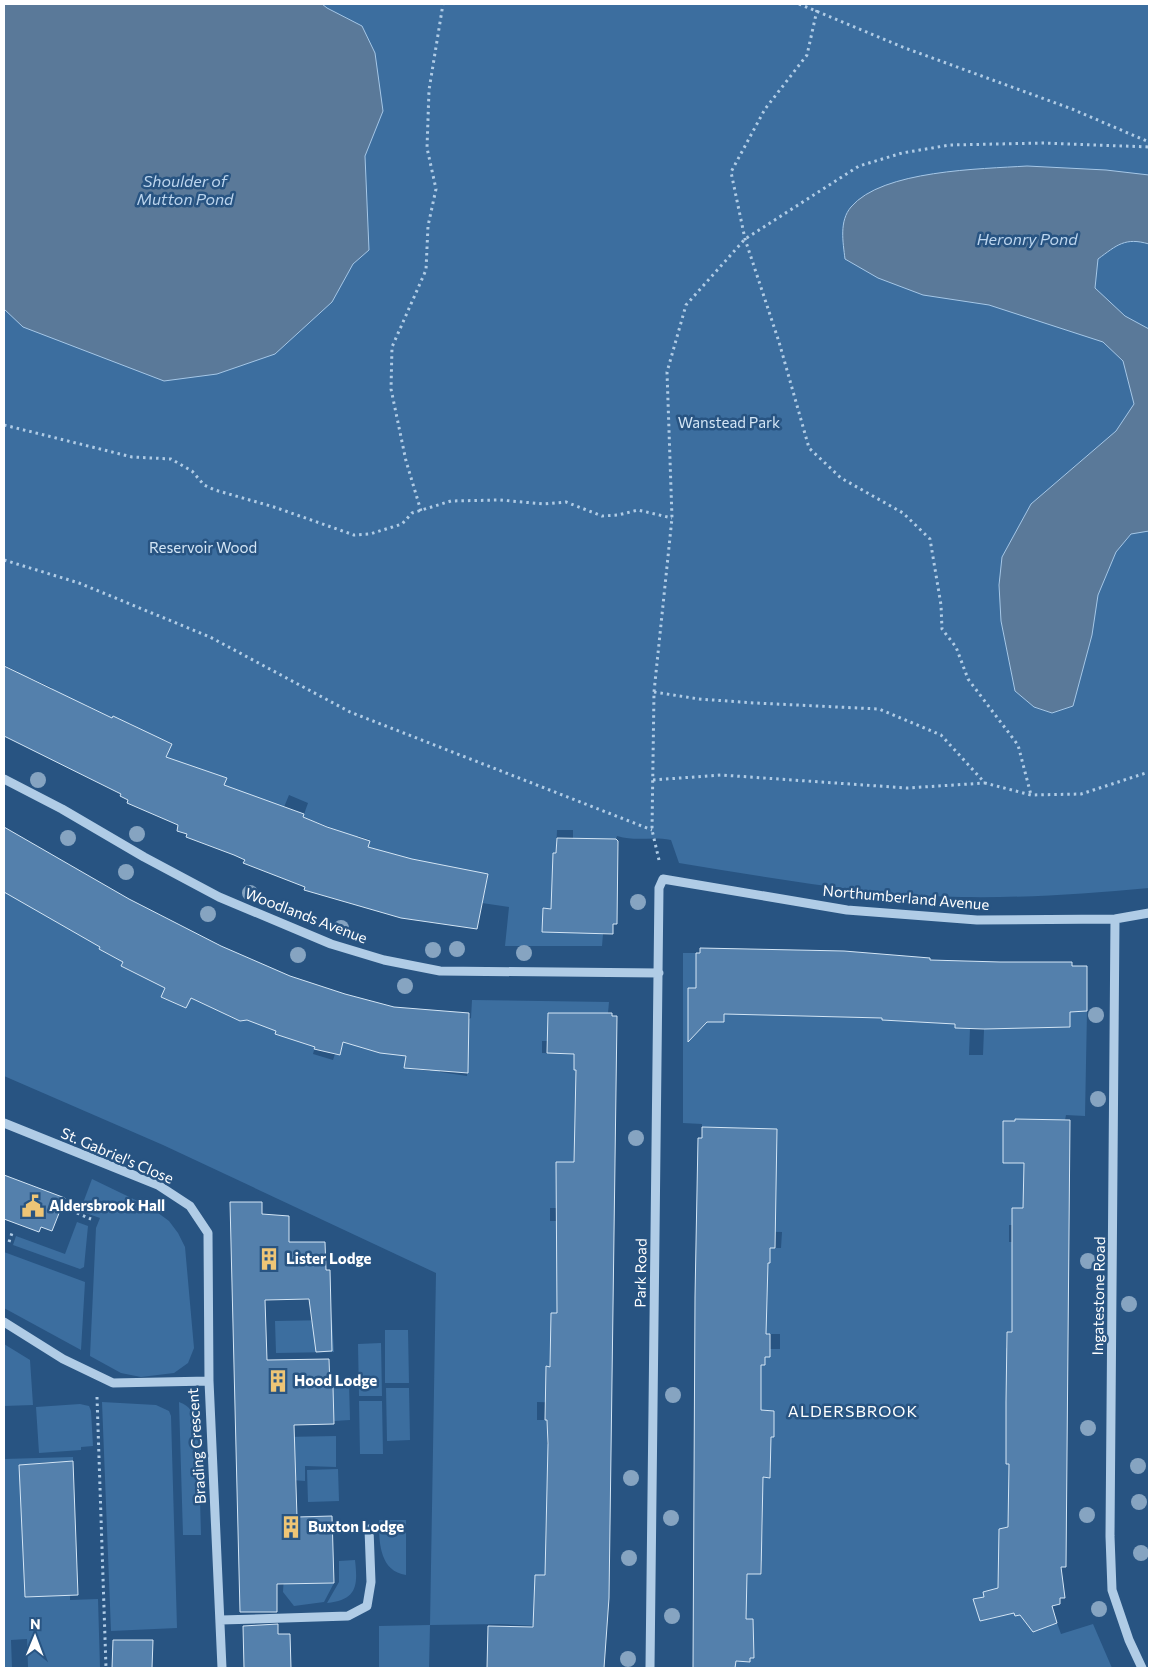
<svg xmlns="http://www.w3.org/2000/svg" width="1153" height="1672" font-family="Commissioner,sans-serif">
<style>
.green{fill:#3c6e9f}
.water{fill:#5a7999;stroke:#a5c7e7}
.building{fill:#5480ac;stroke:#d3e5f5}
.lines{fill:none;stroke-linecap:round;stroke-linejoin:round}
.path{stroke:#b0cce6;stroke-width:3;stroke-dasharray:2.5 4;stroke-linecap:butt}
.minor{stroke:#b0cce6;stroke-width:9}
.tree{fill:#86a4c1}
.labels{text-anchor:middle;stroke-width:5;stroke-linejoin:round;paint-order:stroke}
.park-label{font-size:15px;fill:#d3e5f5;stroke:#285482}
.street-label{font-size:15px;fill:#fff;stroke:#285482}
.poi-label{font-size:15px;font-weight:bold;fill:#fff;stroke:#285482;text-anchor:start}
.water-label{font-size:16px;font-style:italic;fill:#bcd5ee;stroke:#285482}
.neighbourhood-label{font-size:16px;letter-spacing:1px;fill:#fff;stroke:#285482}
</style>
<rect width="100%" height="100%" fill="#285482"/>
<path class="green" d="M4,4h1145v884c-64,6 -124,10 -188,9 -95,-2 -189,-19 -282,-34l-8,-23c-20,-4 -33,2 -54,-4l-1,3h-43v-9h-16l-1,23 -3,1 -1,14 20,41h-29l60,25 -1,12h-97l4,-39 -27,-4 6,-28 -55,-12 -10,52 -73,-18 20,-57 -12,-4 -5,14 -11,-18 -39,-15 5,-14 -19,-8 -5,12 -66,-6 8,-23 -26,-9 -20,52 -19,-52 11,-26 -25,-10 -32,52 27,-55 -13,-7 -2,3 -9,-8 -4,1 -30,-15 -26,52 -8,-63 2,-5 -24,-11 -24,49v-22l14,-32 -14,-7z
M4,890l31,19 72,25 -8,15 24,13 -2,4 13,7 40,-2 -13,26 24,11 30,-59 5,2 -23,50 24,11 2,-3 5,7 12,5 89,-27 -16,60 20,6 2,-6h5l4,-15 62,13 -1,16 25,3 8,-54 3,1 -1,54 27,4 2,-57 2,-1 1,-18 137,2 -1,11h-60v28h-6v12l32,1v15l2,1 -2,92h-18l17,46h-23v13h8l12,92h-19l-1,54h-4v20l20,1 -1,15 -28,-1v18h10v24l19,1 -19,16v41h18v11h-19l-1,46 60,70 -106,-5 -69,1 -1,43h-50v-42l51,-1 6,-352 -273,-128 -159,-69z
M683,953h13v35h-8v34l6,6h8l5,-6h16v-46l74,40 63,1 23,-14 -1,17 31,2 1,-17 41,-1v24h15l-1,27h14l2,-50 28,23 57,-1v-15l17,-1 -2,105 -19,-1 -1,5 -62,1v42h61v9l-40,-1 -1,17 4,20h-15v17h-3v17h18l-10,90h-10l-1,16h20l-6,37h-14v79h3l-1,26h15l5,38 -24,-1v3h-5v28l60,17 -76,17 1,5 -11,2 8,22 33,-8 1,3 5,-1 13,17 24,-9 4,11 32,-10 19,44h-377l-3,-7 17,1 1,-4h4l-1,-39 -15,-1 9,-44h15v-13l-14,-1 14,-18 1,-35 -27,-30h34l1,-15h-10l-25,-25h38v-26l-13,-1 -25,-45h29v-8l5,-8h10v-15h-43l25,-44 8,-42h11l1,-16 -44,-1 22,-33h16v-31l-37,-1v-22h38v-14l-75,-3v-3l-19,-1z
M92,1179l58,28 19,14 9,12 7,14 9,101 -6,15 -14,10 -33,4 -20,-4 -31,-17 6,-128 4,-10 -20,-7z
M77,1222l11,4 -4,41 -4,2 -67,-24 3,-9 49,18z
M4,1252l81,30 -4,68 -77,-42z
M332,1320l2,32 -58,1 -1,-32z
M385,1330h23l1,53h-24z
M381,1343l1,53h-23l-1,-52z
M4,1344l26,16 3,45 -29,1z
M349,1383l1,37 -16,1 -1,-34 -11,1 -1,-4z
M386,1388h23l1,52 -23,1z
M359,1401h23l1,53h-23z
M102,1402l54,3 13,6 2,5 6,212 -66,3z
M179,1402c12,4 16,13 19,25l3,108h-18z
M80,1404l9,2 2,5 2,35 -12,1v3l-42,3 -3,-46z
M336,1436v31l-31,-1v15l-13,-1 4,-2v-11l-12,-30z
M73,1457v4l-35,2 -13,134 45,-2v5l28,-1 2,69 -72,-1 -1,-28 -16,1 1,28h-8v-209z
M338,1469l1,32 -31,1 -1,-32z
M379,1520h27v55c-27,-4 -27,-34 -27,-55z
M355,1560c3,26 2,40 -28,43l12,-21v-21z
M284,1575l17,9 33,-1 -10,19 -30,4 -11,-14z"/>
<path class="water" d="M4,4h318l5,4 35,18 13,27 8,58 -18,45 4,94 -16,14 -21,38 -57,52 -58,20 -53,7 -141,-54 -19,-18z
M1027,166l79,4 43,5v69c-24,-7 -32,1 -51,15l-3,29 30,28 24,13v202l-18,3 -15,18 -18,43 -6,40 -19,71 -21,7 -18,-6 -19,-16 -14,-70 -2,-36 3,-28 29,-53 85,-73 18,-27 -11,-43 -20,-19 -114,-37 -66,-10 -45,-17 -33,-19c-2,-17 -6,-38 6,-52 31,-37 130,-38 176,-41z"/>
<path class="building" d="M4,666l108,52 1,-2 59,28 -6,13 61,21 -3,7 80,29 -1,3 24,10 43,14 -2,6 44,12 76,15 -11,55 -76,-11 -97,-28 1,-3 -62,-24 2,-3 -11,-5 -48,-18 1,-3 -10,-3 1,-6 -51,-22 1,-3 -8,-4 1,-2 -117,-58z
M4,827l125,72 92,47 69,30 55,18 49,13 75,6 -1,60 -64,-5 2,-12 -26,-3 -37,-11 -3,13 -26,-6 1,-2 -40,-13 1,-3 -29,-11 -7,1 -49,-23 -5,10 -25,-11 4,-9 -44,-22 2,-4 -24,-13 1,-2 -96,-55z
M557,838l59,1 2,2 -1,83h-4v10l-71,-2 1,-24 8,1 2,-56h3z
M700,948l144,3 86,7v2l70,2h72v4h15v45l-17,1v15l-86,2 -29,-1v-4l-73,-4v-2l-158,-4v8h-17l-19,20v-54h8v-35h4z
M548,1013h64v3h5l-8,582 -5,70h-117l1,-42 45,1 2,-52h10l3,-131 -1,-24h-2l1,-54 4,1 1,-54h6l-1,-151h18l2,-92h-2v-16l-27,-1z
M1015,1119l55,1 -4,447h-5l4,31h-5v6l-8,2 5,17 -24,9 -13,-17 -5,1 -1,-3 -34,8 -7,-22 11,-2 -1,-5 15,-4 1,-59 9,-2 1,-63h-3v-62l1,-70h5v-124h11l1,-45h-21v-42h12z
M702,1127l75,2 -2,119h-5v15h-2l-2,71h4v23h-5v8h-4v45l13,1v26h-3l-1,41 -7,-1 -2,97h-14l-1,45h7l1,39h-4v4l-14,-1 -1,7h-42l2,-371 3,-159h4z
M4,1175l61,23 -13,33 -11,-4 -2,5 -35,-13z
M230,1202h32v12l27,2v26h36l1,28h4l2,81 -16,1 -7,-53 -44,1 2,60 62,-1 1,28h3l1,37 -40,1 3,92 35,-1 2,67 -57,1v28h-37z
M73,1461l5,134 -53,2 -6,-132z
M278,1624v10h12l1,34h-47l-1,-42z
M113,1640h40l-1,28h-40z"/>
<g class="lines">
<path class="path" d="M799,4l106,44 167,61 77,33
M817,10l-10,45 -42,54 -34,63 14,67 34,103 30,106 32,30 62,35 27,26 11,66 1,24 14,18 12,32 50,66 13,50
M4,425l128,32 39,2 21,12 12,14 11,5 59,17 80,28 16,-1 32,-10 10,-11 39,-12 49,-1 44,4 22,-2 36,14 16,-1 20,-5 34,8
M421,511l-15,-50 -15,-72 1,-42 34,-77 2,-44 8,-37 -9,-41 2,-58 14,-86
M4,560l75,23 131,54 140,75 302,118
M654,692l45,7 56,4 124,6 62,26 44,48 46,12 50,-1 68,-22
M653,780l68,-5 186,13 78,-5
M659,860l-7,-30 2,-138 18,-174 -5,-146 19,-67 59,-66 114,-73 43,-13 48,-8 94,-2 105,4
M77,1213l14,6
M9,1242l4,-12
M97,1397l9,271"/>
<path class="minor" d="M4,779l58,30 82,48 75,40 112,47 53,16 56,11 219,2
M1115,919l-5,617 2,54 17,50 13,28
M4,1123l154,62 32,21 18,27 1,148
M4,1322l59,37 50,24 96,-2 13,287
M221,1620l127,-4 19,-10 4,-24 -2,-53
M650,1668l9,-780 4,-9 184,31 130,10 138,-1 34,-6"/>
</g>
<g class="tree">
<circle cx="38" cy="780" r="8"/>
<circle cx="137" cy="834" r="8"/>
<circle cx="68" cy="838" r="8"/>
<circle cx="126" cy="872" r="8"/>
<circle cx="250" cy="893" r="8"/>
<circle cx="638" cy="902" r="8"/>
<circle cx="208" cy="914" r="8"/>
<circle cx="341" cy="928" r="8"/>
<circle cx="457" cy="949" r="8"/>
<circle cx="433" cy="950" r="8"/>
<circle cx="524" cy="953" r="8"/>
<circle cx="298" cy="955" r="8"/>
<circle cx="405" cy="986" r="8"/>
<circle cx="1096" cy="1015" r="8"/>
<circle cx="1098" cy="1099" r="8"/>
<circle cx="636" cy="1138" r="8"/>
<circle cx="1088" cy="1261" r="8"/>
<circle cx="1129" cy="1304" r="8"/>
<circle cx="673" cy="1395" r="8"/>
<circle cx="1088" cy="1428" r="8"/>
<circle cx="1138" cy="1466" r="8"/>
<circle cx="631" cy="1478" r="8"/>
<circle cx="1139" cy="1502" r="8"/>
<circle cx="1087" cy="1515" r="8"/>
<circle cx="671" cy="1518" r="8"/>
<circle cx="1141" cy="1553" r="8"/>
<circle cx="629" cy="1558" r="8"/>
<circle cx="1099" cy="1609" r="8"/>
<circle cx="672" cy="1616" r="8"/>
<circle cx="628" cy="1659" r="8"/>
</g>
<defs>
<symbol id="civic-bare" viewBox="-9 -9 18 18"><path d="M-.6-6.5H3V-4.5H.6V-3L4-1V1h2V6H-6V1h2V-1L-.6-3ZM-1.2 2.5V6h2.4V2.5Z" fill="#eec576" stroke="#285482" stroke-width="2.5" paint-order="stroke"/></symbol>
<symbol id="building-bare" viewBox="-9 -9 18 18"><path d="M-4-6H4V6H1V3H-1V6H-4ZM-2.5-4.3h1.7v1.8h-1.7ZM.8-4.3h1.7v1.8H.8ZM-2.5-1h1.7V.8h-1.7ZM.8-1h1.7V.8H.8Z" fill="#eec576" stroke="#285482" stroke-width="2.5" paint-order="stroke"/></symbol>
</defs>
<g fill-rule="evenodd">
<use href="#civic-bare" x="17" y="1190" width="32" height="32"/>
<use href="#building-bare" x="253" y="1243" width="32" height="32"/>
<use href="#building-bare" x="262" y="1365" width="32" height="32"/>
<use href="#building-bare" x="275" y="1511" width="32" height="32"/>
</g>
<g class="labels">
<g class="park-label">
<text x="729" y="428">Wanstead Park</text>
<text x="203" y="553">Reservoir Wood</text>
</g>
<g class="street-label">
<text transform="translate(906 898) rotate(5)" y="5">Northumberland Avenue</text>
<text transform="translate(306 916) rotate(21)" y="5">Woodlands Avenue</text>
<text transform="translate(117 1156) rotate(23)" y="5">St. Gabriel's Close</text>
<text transform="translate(641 1273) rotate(-89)" y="5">Park Road</text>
<text transform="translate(1099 1296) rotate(-89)" y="5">Ingatestone Road</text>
<text transform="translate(197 1446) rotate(-94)" y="5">Brading Crescent</text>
</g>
<g class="poi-label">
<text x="49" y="1211">Aldersbrook Hall</text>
<text x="286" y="1264">Lister Lodge</text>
<text x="294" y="1386">Hood Lodge</text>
<text x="308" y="1532">Buxton Lodge</text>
</g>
<g class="water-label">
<text x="185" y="187">Shoulder of<tspan x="185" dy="18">Mutton Pond</tspan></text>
<text x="1027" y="245">Heronry Pond</text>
</g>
<g class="neighbourhood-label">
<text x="853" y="1417">ALDERSBROOK</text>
</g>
</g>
<rect width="1153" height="1672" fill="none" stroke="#ffffff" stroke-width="10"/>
<g transform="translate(35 1637) rotate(1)" stroke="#285482" stroke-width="4" paint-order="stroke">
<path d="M0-4L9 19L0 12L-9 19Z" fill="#ffffff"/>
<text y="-8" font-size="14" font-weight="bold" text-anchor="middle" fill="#ffffff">N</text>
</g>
</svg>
